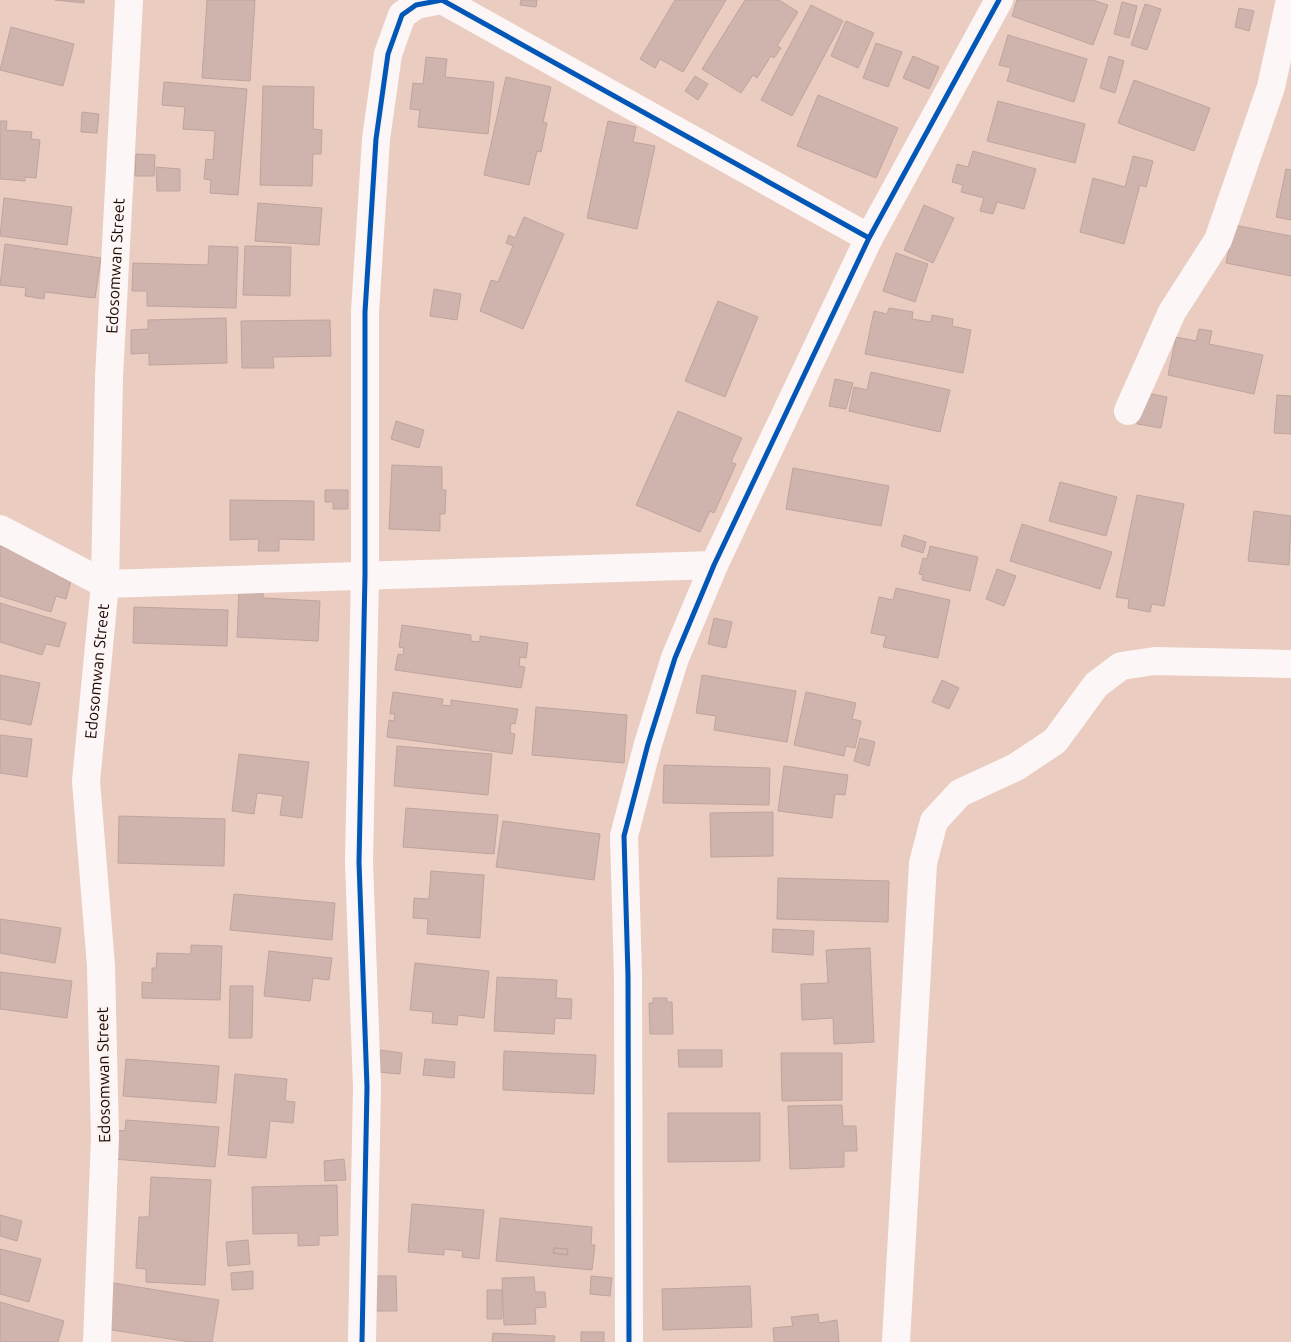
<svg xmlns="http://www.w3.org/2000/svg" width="1291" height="1342" font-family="Ubuntu,sans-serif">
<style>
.building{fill:#cfb4ad;stroke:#bfa49e;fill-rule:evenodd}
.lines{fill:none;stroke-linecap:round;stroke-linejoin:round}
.minor{stroke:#fcf7f6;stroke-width:28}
.cycleway-casing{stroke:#faf2ef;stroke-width:8}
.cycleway{stroke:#0057b8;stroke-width:5}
.labels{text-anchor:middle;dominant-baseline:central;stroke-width:5;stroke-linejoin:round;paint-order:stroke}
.street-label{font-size:16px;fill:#1d0701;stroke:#faf2ef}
</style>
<rect width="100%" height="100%" fill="#eaccc0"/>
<path class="building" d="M55,0H84V3Z
M207,0H255L250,81L202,78Z
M521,0H537L536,7L520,5Z
M675,0H726L683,72L660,59L655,68L640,59Z
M745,0H779L798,12L777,46L781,48L774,58L771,56L757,78L753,75L741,93L702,69Z
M1017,0H1093L1108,5L1093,45L1012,16Z
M1122,2L1137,6L1129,38L1114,34Z
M1145,4L1161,9L1147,50L1131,45Z
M811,5L843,21L792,116L761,100Z
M1239,8L1254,11L1249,31L1235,27Z
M846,21L874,33L858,68L831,56Z
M11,27L74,44L63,86L0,70Z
M1008,35L1087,59L1074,102L1007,81L1011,68L999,65Z
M876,43L902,52L888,87L863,78Z
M913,56L939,67L929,89L903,78Z
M1109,56L1124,61L1115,93L1100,88Z
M426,57L447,59L445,77L494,82L488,134L418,127L420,110L410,109L413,83L423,84Z
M695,76L708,84L698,100L685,91Z
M506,77L551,87L543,122L547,123L541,152L537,151L529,185L484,175Z
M1134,80L1210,108L1194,151L1118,123Z
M164,82L247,89L238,195L210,193L211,180L204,179L206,159L213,160L215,131L183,129L185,107L162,105Z
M263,86L314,87L313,129L322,130L321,154H313L312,186L260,185Z
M818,95L898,128L876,178L797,146Z
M998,101L1085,124L1075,163L987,141Z
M82,112L99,114L97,133L81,132Z
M0,121H7L6,130L32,132L31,139L40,140L36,178L25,177V181L0,179Z
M608,121L636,127L633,142L655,146L637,229L587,218Z
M973,151L1036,169L1024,209L997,202L993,214L980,211L984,198L961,192L963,185L952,182L957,164L968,167Z
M136,154L155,155L154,176H135Z
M1133,156L1153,161L1146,187L1140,185L1124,244L1080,232L1093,178L1125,187Z
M156,167L180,169V191H157Z
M1286,169L1291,170V220L1276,217Z
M4,198L72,207L67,245L0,236Z
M258,203L322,208L319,245L255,241Z
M924,205L954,218L933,263L904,250Z
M524,217L564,234L523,329L480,311L491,280L498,282L513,246L506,243L509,235L515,238Z
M1234,225L1291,236V276L1226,263Z
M5,244L101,258L95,298L45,292L44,299L25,296L26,288L0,285Z
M209,246L238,247L236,308L147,306V291H132L133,263L208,265Z
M245,246L291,247L290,296L243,295Z
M896,253L928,264L915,302L883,291Z
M434,289L461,294L457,320L430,316Z
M718,301L758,317L725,397L685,381Z
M889,308L913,312L912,319L931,322L932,315L953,319L952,326L971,330L963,373L865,354L874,311L887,314Z
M226,318L227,363L149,365V353L131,354V330L148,329V320Z
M330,320L331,356L273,357L274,368H242L241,321Z
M1199,329L1212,331L1209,344L1263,355L1254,394L1168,375L1176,337L1196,341Z
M871,372L950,390L940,432L849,411L854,387L867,390Z
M835,379L853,383L846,409L829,406Z
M1142,392L1167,397L1161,428L1137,424Z
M1277,395L1291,396V434L1274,433Z
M678,411L742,438L731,462L736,464L714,513L710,511L700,532L636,505Z
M396,421L424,430L419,448L391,439Z
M392,465L442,467V490H446L445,514H440V531L389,529Z
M793,468L889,486L881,526L786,509Z
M1060,482L1117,497L1106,536L1049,521Z
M325,490H348V509H333V502H325Z
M1137,495L1184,504L1164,606L1152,604L1150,612L1128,608L1129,599L1116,597Z
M230,500L314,501V540L279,539V551H258L259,539L230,540Z
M1254,511L1291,516L1289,565L1248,561Z
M1022,524L1112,552L1100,589L1010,561Z
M904,535L926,542L923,553L901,546Z
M0,546L65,566L61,578L71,581L66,599L56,596L51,612L0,596Z
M930,546L978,557L970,591L922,580L923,575L919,574L923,558L927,559Z
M997,569L1016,576L1004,606L986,599Z
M896,588L950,600L938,658L883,647L886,636L871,633L879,597L893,600Z
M239,591L263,592V598L320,601L318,641L237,637Z
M0,603L66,623L59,647L46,644L42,655L0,642Z
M134,607L228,610L227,646L133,643Z
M714,618L732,622L726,648L708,644Z
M402,625L471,635V641L480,642V636L528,643L526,658L520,657L519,666L525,667L521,688L395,670L398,654L403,655L404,648L399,647Z
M0,675L40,683L31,725L0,719Z
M702,675L796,691L787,742L714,730L716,716L696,713Z
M942,680L959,688L949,709L932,702Z
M393,692L443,699L442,705L451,706V700L518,709L515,724L511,723L510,733L515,734L512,754L387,737L389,720L394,721L395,714H390Z
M806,692L856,703L852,719L861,721L855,748L846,746L844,756L794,745Z
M536,707L627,715L624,763L532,755Z
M0,735L32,739L27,777L0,773Z
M860,738L875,742L869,766L854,761Z
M397,746L492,754L488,795L394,786Z
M239,754L309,762L302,818L280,815L283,796L257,793L254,814L232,811Z
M664,765L770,768L769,805L663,803Z
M784,766L848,775L845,795L835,794L832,818L778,811Z
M406,808L498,815L494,854L403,847Z
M773,812V856L711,857L710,813Z
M119,816L225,819L224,866L118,863Z
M503,821L600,834L594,880L496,867Z
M431,871L484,875L480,938L427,934L428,919L413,918L414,898L429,899Z
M778,878L889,881L888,922L777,919Z
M234,894L335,903L332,940L230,930Z
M0,919L61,928L55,963L0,953Z
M773,929L814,931L813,955L772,952Z
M191,945L222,946L220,1000L142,998V982L152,983V968H156L157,953L191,954Z
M870,948L874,1042L834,1044L833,1018L802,1020L801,984L828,983L826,950Z
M269,951L332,958L329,980L313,978L310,1001L264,996Z
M415,963L489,971L484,1018L458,1015L457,1025L432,1023L433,1012L410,1010Z
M0,972L72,981L67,1018L0,1009Z
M497,977L557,980L556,998L572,999L571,1019L555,1018L554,1034L494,1031Z
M230,986H253L252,1038H229Z
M653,998H667V1002H672L673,1034H650L649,1003H653Z
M380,1050L402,1053L400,1074L378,1072Z
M678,1050H722V1067H679Z
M504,1051L596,1055L594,1094L503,1090Z
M781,1053H842V1100L782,1101Z
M126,1059L219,1066L216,1103L123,1096Z
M425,1059L455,1062L454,1078L423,1075Z
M235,1074L287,1079L285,1101L295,1102L293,1123L270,1121L266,1158L228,1155Z
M842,1105L843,1126H856L857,1151H844V1167L790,1169L788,1106Z
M668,1113H760V1161L668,1162Z
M126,1120L219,1127L215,1167L113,1159L115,1130L125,1131Z
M344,1159L346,1180L325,1181L324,1161Z
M151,1177L211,1180L205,1285L146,1282V1269L136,1268L139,1217H149Z
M337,1185L338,1235L319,1236V1245L298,1246V1233L253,1234L252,1187Z
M412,1204L484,1210L479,1259L462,1257L463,1251L444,1249V1255L408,1252Z
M0,1215L22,1221L17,1241L0,1236Z
M500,1218L592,1227L591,1245H595L592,1270L496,1261ZM554,1248L568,1249L567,1255L553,1253Z
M248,1240L250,1264L228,1266L226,1242Z
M554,1248L568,1249L567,1255L553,1253Z
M0,1249L41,1259L29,1302L0,1294Z
M253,1271V1289L232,1290L231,1273Z
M374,1276H396L397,1311H375Z
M591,1276L612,1278L610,1296L590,1294Z
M534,1277L535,1292H545L546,1307L535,1308L536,1324L504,1325L502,1278Z
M113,1283L219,1300L212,1342H190L105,1329Z
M750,1286L752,1327L663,1330L662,1289Z
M487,1290H502V1319H487Z
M0,1302L64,1321L58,1342H0Z
M818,1314L819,1323L837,1320L839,1342H774L773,1328L793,1326L791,1317Z
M581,1332H604V1342H581Z
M493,1333L555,1336L554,1342H492Z"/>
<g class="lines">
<g class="minor">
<path d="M1128,411L1172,312L1218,240L1271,87L1290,0"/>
<path d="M0,529L105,584L714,565"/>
<path id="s1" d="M97,1342L105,1137L101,966L86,781L105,584L109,377L129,0"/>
<path d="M362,1342L367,1087L359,862L365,575V312L376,139L388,54L402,15L416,5L442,0L869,238"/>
<path d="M629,1342L628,976L624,836L648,744L675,658L714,565L869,238L999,0"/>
<path d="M896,1342L923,863L934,821L960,793L1016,767L1055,741L1096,685L1121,666L1155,661L1291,664"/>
</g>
<defs>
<path id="cycleway" d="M362,1342L367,1087L359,862L365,575V312L376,139L388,54L402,15L416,5L442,0L869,238
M629,1342L628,976L624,836L648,744L675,658L714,565L869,238L999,0"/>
</defs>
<use href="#cycleway" class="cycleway-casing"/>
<use href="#cycleway" class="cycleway"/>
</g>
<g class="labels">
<g class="street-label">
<text stroke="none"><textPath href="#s1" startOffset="1078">Edosomwan Street</textPath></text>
<text stroke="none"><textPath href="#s1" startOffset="672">Edosomwan Street</textPath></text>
<text transform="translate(103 1075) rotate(-91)">Edosomwan Street</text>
</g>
</g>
</svg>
